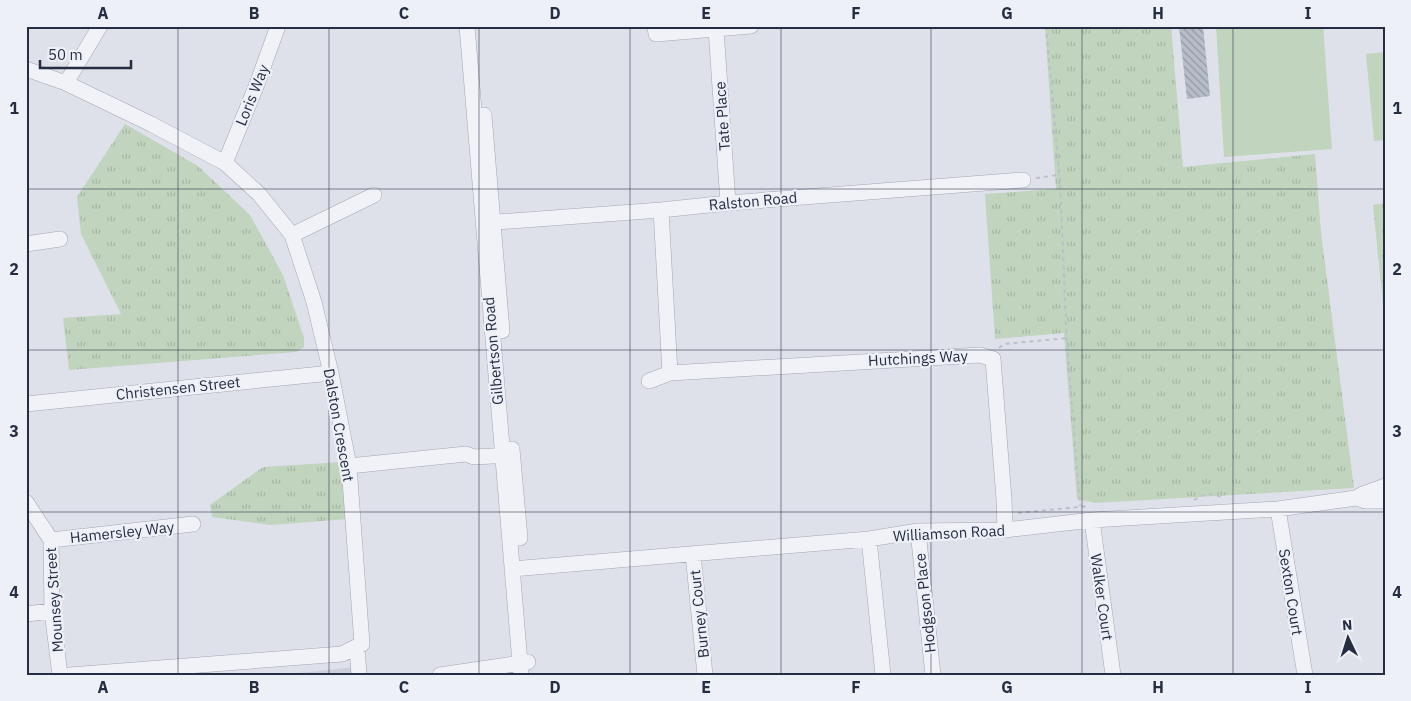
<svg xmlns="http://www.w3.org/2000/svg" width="1411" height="701" font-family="'IBM Plex Sans',sans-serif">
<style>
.built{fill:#cbd0db}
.green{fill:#c1d4be}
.park{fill:url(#park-tufts)}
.building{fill:url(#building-back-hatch)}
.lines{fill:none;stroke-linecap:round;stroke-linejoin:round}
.minor-casing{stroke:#a3a7b4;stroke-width:16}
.path{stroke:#bcbfc8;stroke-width:2;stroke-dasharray:4 4;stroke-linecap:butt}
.minor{stroke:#f1f2f7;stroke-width:15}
.grid{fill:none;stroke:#252d42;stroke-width:1;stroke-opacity:0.55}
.labels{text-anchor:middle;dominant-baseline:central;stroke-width:4.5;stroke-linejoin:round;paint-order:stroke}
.street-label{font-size:15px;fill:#252d42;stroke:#edf0f7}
.neatline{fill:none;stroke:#252d42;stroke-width:2}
.grid-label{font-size:16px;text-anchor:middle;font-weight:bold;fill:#252d42}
</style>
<defs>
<pattern id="park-tufts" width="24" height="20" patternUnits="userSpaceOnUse" patternTransform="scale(1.25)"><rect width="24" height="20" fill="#c1d4be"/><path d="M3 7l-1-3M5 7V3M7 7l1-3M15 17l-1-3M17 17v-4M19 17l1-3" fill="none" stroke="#a6b6a4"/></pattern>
<pattern id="building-back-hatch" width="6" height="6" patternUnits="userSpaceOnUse" patternTransform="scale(1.25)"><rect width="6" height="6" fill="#b7bcc9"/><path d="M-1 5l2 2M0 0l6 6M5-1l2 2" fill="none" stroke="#9599a5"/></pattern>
</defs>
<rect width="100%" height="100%" fill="#dee1e9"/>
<path class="built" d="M356,667V675H281Z"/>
<path class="green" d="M1216,26H1323L1332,149L1224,157Z
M1385,52V140L1374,141L1366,54Z"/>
<path class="park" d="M1045,26H1171L1183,167L1315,154L1321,233L1354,488L1095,503L1077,499L1064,333L995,339L985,194L1056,189Z
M125,124L198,166L250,215L283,275L304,338V347L296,352L69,370L63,318L121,314L81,234L77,197Z
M1385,203V324L1373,205Z
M342,462L348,519L271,525L212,517L210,505L263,467Z"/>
<path class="building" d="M1179,26H1203L1210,96L1187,99Z"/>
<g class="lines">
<defs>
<path id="minor" d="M467,26L521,675
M655,26L656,34L751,26
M716,29L728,203
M26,69L66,83L151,124L225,163L259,194L292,235L314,302L331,373L349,466L362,644L342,654L70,675
M66,83L100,26
M484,115L502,331
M225,163L257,84L278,26
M661,210L670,373
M484,223L661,210L728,203L1023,180
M292,235L374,195
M26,244L60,239
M649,381L670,373L980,355L993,359L1004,499L1005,530
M26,404L331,373
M512,449L520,538
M349,466L466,454L474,457L511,455
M1357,498L1365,501H1385
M26,502L51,540L52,611L60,675
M1278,509L1305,675
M1092,520L1113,675
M918,531L933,675
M869,539L883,675
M51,540L193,524
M693,554L705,675
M512,569L869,539L918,531L1005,530L1092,520L1278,509L1356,498L1363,494L1385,486
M26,614L52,611
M357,647L359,675
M440,675L528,662"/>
</defs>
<use href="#minor" class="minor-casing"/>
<path class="path" d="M1046,26L1060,182L1067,345L1080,506
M1036,178L1058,175
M999,348L1004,344L1067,338
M1194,500C1204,493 1214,492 1224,499
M1018,513L1088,506"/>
<use href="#minor" class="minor"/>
</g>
<path class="grid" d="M178,26V675M329,26V675M479,26V675M630,26V675M781,26V675M931,26V675M1082,26V675M1233,26V675M26,189H1385M26,350H1385M26,512H1385"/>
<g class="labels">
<g class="street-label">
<text transform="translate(252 95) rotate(-68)">Loris Way</text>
<text transform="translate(722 116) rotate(-94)">Tate Place</text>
<text transform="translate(753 201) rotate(-5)">Ralston Road</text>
<text transform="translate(493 351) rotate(-95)">Gilbertson Road</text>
<text transform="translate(918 358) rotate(-3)">Hutchings Way</text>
<text transform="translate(178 388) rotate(-6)">Christensen Street</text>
<text transform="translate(339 425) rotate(80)">Dalston Crescent</text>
<text transform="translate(122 532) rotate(-6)">Hamersley Way</text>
<text transform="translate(949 533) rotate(-3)">Williamson Road</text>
<text transform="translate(1291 592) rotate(81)">Sexton Court</text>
<text transform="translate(1102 597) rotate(82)">Walker Court</text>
<text transform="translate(54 600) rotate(-94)">Mounsey Street</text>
<text transform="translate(925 603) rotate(-96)">Hodgson Place</text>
<text transform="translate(699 614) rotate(-96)">Burney Court</text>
</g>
</g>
<rect width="1411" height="701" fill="none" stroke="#edf0f7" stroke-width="55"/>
<g transform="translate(1348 638) rotate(356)" stroke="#edf0f7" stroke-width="4" paint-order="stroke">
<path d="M0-4L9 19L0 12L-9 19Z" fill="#252d42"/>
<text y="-8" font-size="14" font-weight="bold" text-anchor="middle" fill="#252d42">N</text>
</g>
<path d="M40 60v8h91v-8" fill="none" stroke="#252d42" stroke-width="2.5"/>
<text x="48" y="60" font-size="15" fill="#252d42" stroke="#edf0f7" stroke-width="4" paint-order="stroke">50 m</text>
<rect x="28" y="28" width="1356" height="646" class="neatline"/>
<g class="grid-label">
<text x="103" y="19">A</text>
<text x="254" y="19">B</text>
<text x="404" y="19">C</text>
<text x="555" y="19">D</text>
<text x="706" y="19">E</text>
<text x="856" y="19">F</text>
<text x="1007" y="19">G</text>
<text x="1158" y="19">H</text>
<text x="1308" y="19">I</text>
<text x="14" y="114">1</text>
<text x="1397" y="114">1</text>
<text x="14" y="275">2</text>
<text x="1397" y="275">2</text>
<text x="14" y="437">3</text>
<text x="1397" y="437">3</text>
<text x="14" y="598">4</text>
<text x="1397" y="598">4</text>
<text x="103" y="693">A</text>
<text x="254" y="693">B</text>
<text x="404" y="693">C</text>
<text x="555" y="693">D</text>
<text x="706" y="693">E</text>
<text x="856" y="693">F</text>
<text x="1007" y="693">G</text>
<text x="1158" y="693">H</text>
<text x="1308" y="693">I</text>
</g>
</svg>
